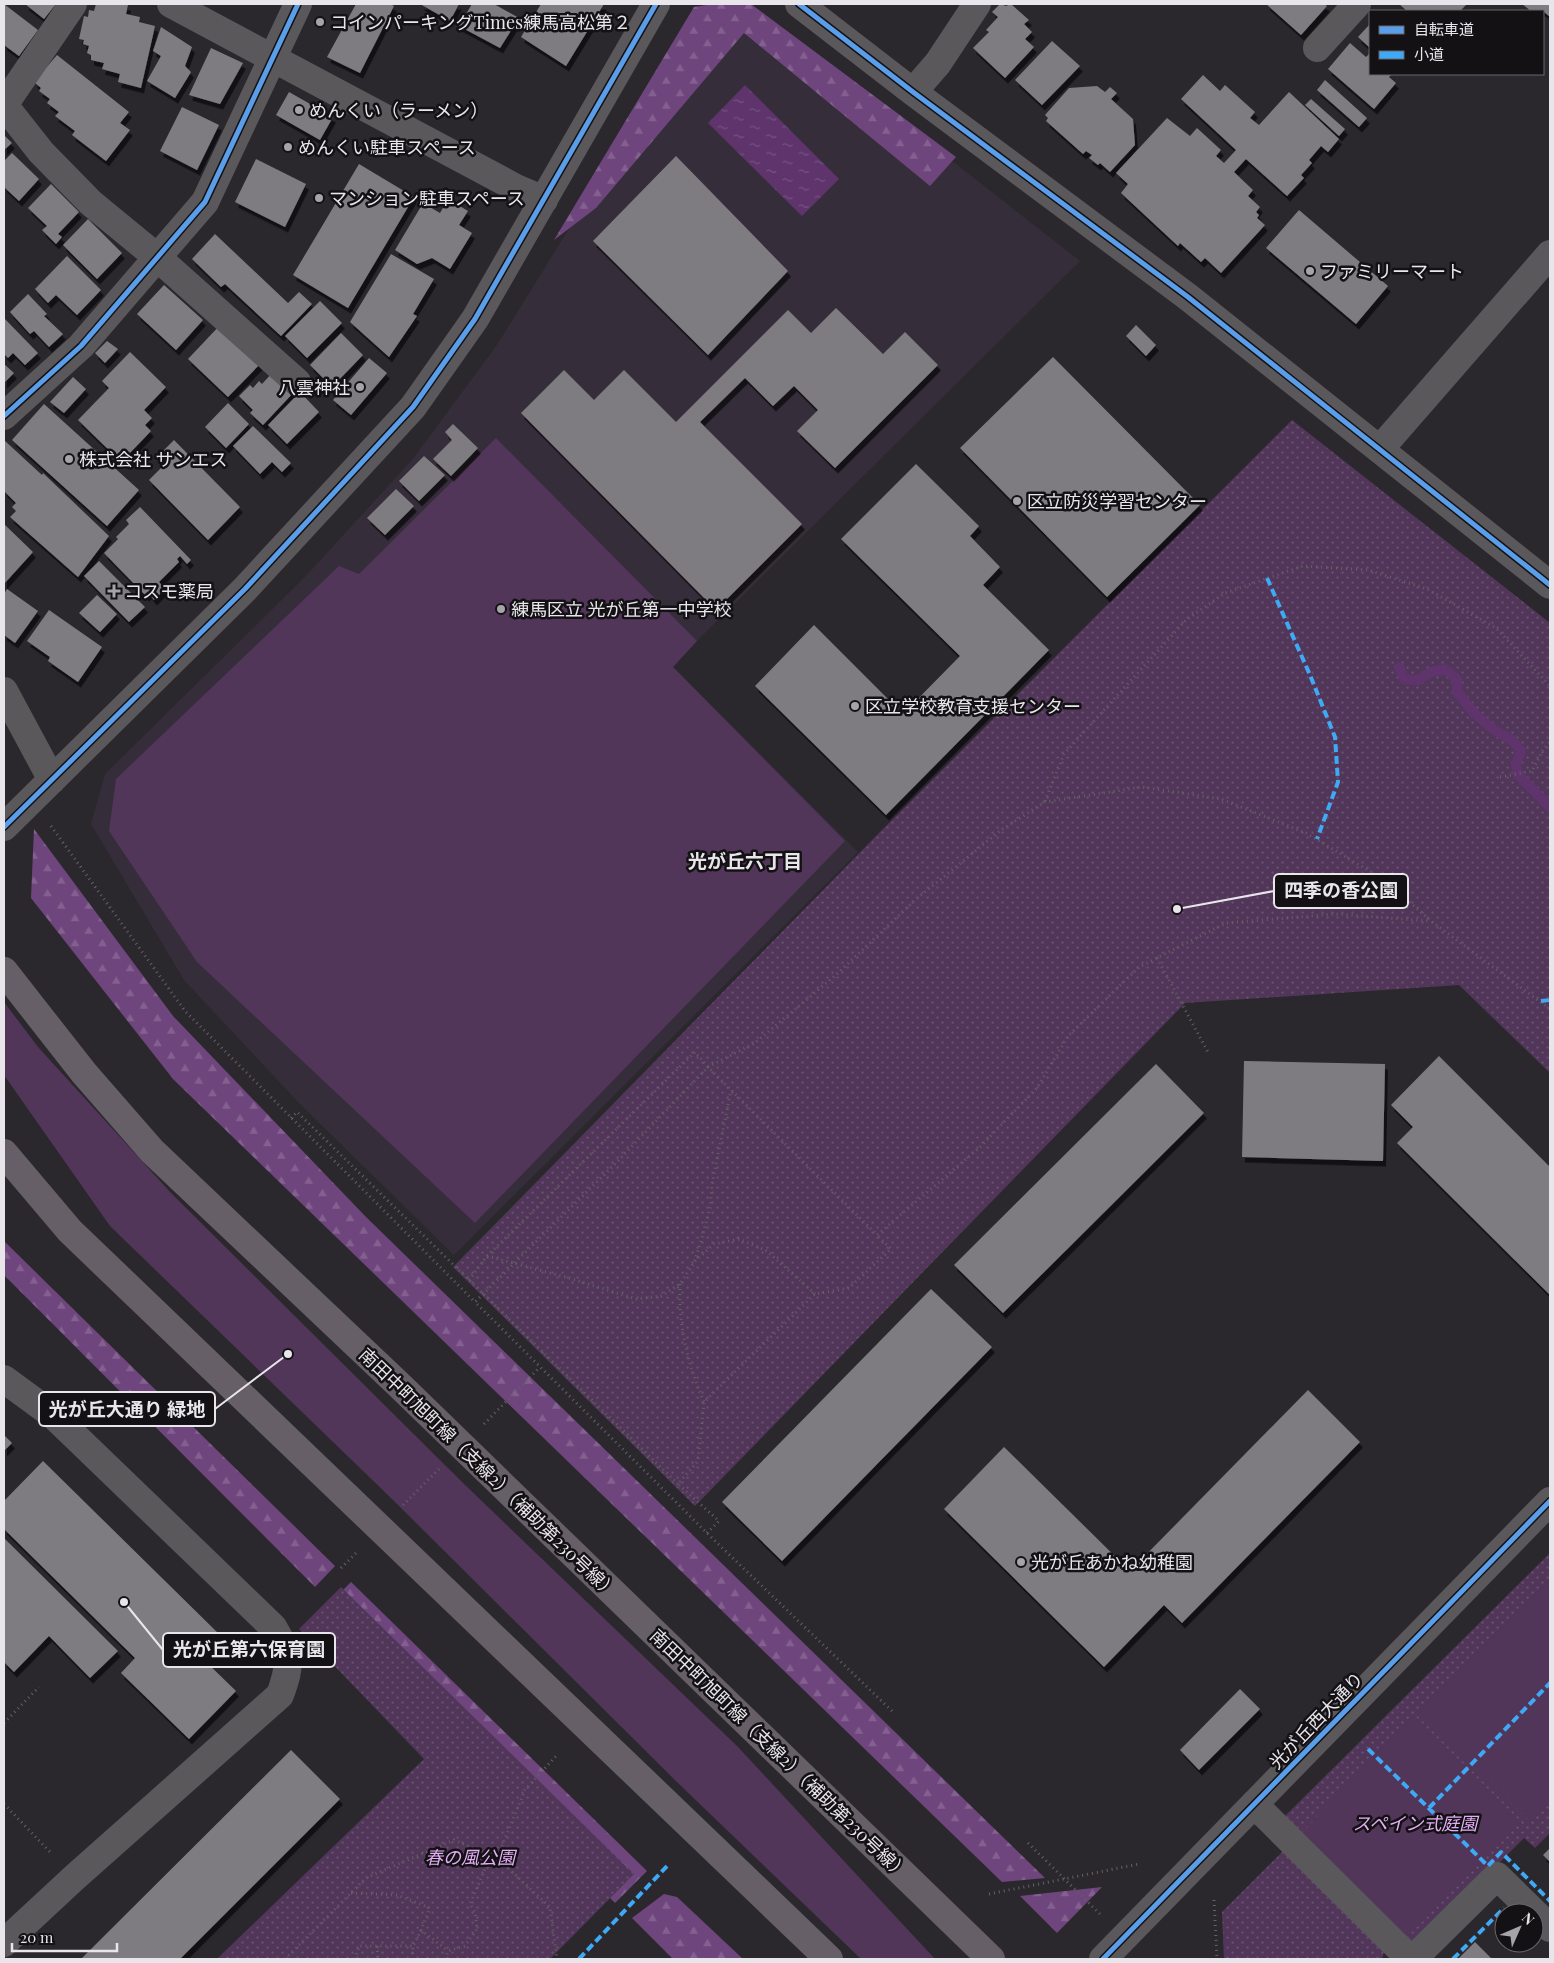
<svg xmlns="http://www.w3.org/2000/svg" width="1554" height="1963" font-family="'Playfair Display','Noto Sans JP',serif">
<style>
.built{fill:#352d39}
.forest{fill:url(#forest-firs)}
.park{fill:url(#park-dots)}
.garden{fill:#51365a}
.water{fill:url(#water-ripples)}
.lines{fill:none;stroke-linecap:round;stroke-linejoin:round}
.stream{stroke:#5f346d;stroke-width:10}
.building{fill:#7f7c81;filter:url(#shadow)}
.path{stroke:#636264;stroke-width:3;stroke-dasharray:1 4;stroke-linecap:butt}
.minor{stroke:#5a585b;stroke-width:28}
.major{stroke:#665f68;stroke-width:28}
.quiet{stroke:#3fa9f5;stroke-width:4;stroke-dasharray:8 4;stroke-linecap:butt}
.cycleway-casing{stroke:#131114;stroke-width:8}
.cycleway{stroke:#5a9eea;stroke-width:5}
.poi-dot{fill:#a6a4a8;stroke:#131114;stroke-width:2}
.labels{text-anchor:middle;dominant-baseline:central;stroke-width:5;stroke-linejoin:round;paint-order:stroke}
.poi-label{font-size:18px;fill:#e9e6eb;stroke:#131114;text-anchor:start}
.street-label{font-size:18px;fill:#e9e6eb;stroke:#131114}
.park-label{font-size:18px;font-style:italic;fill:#e3aef5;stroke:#131114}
.neighbourhood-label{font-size:19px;font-weight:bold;fill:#e9e6eb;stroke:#131114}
.leader{fill:none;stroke:#e9e6eb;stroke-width:2}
.callout-dot{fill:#e9e6eb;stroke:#131114;stroke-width:2}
.callout{fill:#131114;stroke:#e9e6eb;stroke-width:2}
.callout-label{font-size:19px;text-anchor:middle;font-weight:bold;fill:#e9e6eb}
</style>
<defs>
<pattern id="forest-firs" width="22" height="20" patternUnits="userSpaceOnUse" patternTransform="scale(1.25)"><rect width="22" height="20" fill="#6e457c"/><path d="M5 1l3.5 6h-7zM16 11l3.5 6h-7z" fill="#83608f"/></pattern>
<pattern id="park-dots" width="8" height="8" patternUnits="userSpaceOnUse" patternTransform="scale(1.25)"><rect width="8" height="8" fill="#51365a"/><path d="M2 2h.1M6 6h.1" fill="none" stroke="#6a5372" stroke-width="1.8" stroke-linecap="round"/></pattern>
<pattern id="water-ripples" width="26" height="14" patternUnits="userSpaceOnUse" patternTransform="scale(1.25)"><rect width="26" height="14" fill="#5f346d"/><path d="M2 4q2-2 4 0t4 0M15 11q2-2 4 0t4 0" fill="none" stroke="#765182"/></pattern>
<filter id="shadow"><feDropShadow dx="3" dy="5.5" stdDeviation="0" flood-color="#0009"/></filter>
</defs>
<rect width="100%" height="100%" fill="#2b282d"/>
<path class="built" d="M751,4L1080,261L697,641L673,667L858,852L454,1255L300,1104L184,980L91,824L105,774L305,577L412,460L497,345L575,219Z"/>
<path class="forest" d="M713,4H751L956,157L930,186L744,33L596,208L554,240L694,7Z
M34,829L173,1016L366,1217L1045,1878L1002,1882L173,1079L31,898Z
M4,1241L335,1566L315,1587L4,1275Z
M351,1582L647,1871L615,1903L325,1608Z
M1102,1887L1057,1933L1020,1896Z
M664,1894L677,1897L743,1959H673L632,1918Z"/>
<path class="park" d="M1292,420L1550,623V1073L1459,985L1185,1003L695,1506L453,1267L879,833Z
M1550,1553V1833L1535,1848L1524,1838L1412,1950L1281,1820Z
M341,1587L634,1874L550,1959H217L424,1759L299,1629Z
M1283,1851L1384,1952L1382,1959H1224L1222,1912Z"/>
<path class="garden" d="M496,438L697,641L673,667L845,841L475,1223L197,962L109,831L116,779L339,566L359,574Z
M4,1002L38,1047L171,1193L463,1483L737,1746L935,1959H861L678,1783L392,1499L110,1226L4,1075Z
M1550,1579V1802L1531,1822L1420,1712Z
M1414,1715L1521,1822L1407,1937L1301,1834Z"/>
<path class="water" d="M745,85L839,179L802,216L708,123Z"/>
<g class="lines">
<path class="stream" d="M1399,667L1404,679L1418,680L1431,672L1445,669L1457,679V692L1474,713L1493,729L1513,741L1521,751L1516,765L1518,775L1550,807"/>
</g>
<path class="building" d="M4,4L38,30L19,56L4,45Z
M25,4H56L44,19Z
M96,4L128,5L126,14L140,17L139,22L155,26L141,88L118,82L120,74L102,69L104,63L91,60V55L87,53L89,46L83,44L84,40L79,39L84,16L88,17L89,10L94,11Z
M356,4H390L394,6L360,73L327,57Z
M420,4H459L450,21Z
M472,4H494L519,18L500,48L459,26Z
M541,4H604L566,66L521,37Z
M1000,4L1006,6L1011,4L1029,20L1024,24L1032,32L1025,39L1034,47L1005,78L973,48L989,32L986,30L998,17L992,12Z
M1266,4H1324L1327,6L1301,35Z
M1399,4H1467L1460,11H1407Z
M1522,4H1550V17L1543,11H1531Z
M1370,24V48L1358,37Z
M161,27L192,47L185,66L191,72L175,98L147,81L161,56L153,51Z
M1052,41L1080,66L1042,105L1015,80Z
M1350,43L1366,57L1369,54L1370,55V74H1392L1389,77L1396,83L1374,109L1328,69Z
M211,48L243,63L220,104L189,95Z
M57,55L129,112L120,123L130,130L106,161L72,135L75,131L55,116L59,112L47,103L50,99L39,91L41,88L34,82Z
M1203,75L1220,91L1225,85L1255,112L1250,118L1259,125L1289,92L1339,139L1328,152L1321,146L1309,160L1312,163L1301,175L1304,178L1287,196L1246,159L1234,172L1253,190L1248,196L1260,207L1256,212L1259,215L1257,218L1265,225L1221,273L1205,258L1201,262L1180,243L1178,246L1121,193L1128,184L1116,173L1167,118L1190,136L1197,128L1221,150L1216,156L1224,163L1236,150L1181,99Z
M1325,80L1367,118L1359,127L1317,90Z
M1097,86L1105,92L1110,87L1117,93L1111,99L1133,119L1135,145L1110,172L1100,163L1098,165L1089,158L1092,155L1086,151L1083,154L1046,121L1048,118L1045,115L1069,88Z
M289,92L333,117L320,140L276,115Z
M1311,99L1345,129L1339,136L1305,105Z
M182,107L219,125L197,170L160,151Z
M4,135L12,143L4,150Z
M12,153L39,179L19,201L4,187V161Z
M676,156L788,271L708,355L593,241Z
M256,159L306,184L285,227L235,202Z
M359,164L414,197L348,308L293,275Z
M51,184L79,212L58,234L62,237L56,244L42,230L47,226L28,208Z
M448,199L468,211L459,225L472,233L450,269L432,258L417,264L395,250L423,203L440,213Z
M1299,210L1388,286L1356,324L1266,248Z
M88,219L122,253L97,279L63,245Z
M215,234L288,303L299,292L312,304L281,336L225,284L221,287L192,259Z
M391,254L434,279L413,314L417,316L389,357L350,322Z
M67,256L101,290L77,315L56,295L48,303L35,289Z
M164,285L203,320L176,350L137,314Z
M28,294L47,314L44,316L63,334L49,347L34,331L30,334L10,312Z
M320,301L342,323L307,358L285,336Z
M836,308L883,354L905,332L938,365L835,468L797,431L818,410L794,386L773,406L745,378L700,422L802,524L716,610L521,413L564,370L594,400L624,370L676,422L788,310L811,333Z
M4,318L38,353L25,365L13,353L8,358L4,354Z
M222,323L262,362L228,397L188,359Z
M1136,325L1156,345L1146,356L1126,336Z
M341,333L363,355L332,387L310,365Z
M107,341L118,349L105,363L95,353Z
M130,352L166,387L144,410L152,418L145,425L151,431L127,456L121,451L115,456L78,420L109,388L102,381Z
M1053,357L1200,505L1107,597L960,448Z
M369,358L387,373L351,415L333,400Z
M4,364L14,373L4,383Z
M273,372L294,392L263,425L250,413L253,410L239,396L250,385L253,388L259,381L262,384Z
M73,377L86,389L64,413L50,402Z
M300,392L319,412L287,444L268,425Z
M228,403L249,424L226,448L205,427Z
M44,404L139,490L107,526L12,440Z
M453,424L478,448L451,476L433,459L452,440L445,432Z
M253,426L291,463L282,472L272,462L260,474L233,446Z
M4,440L42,475L43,473L109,536L78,577L10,517L16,511L12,507L16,503L4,491Z
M174,440L240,507L208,540L149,480L169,460L161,453Z
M424,456L445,475L419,501L399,481Z
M916,464L979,526L970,536L1000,567L983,585L1049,650L886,815L755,686L814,625L903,714L960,656L841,539Z
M396,489L414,506L385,535L367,518Z
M140,507L191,560L187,564L180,556L177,559L179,562L159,582L165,589L154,600L149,594L146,596L104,553L118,539L116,537L129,524L126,520Z
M4,524L33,552L4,584Z
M99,561L145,607L129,622L84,576Z
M7,589L38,611L15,643L4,635V594Z
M97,595L117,614L100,632L79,613Z
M49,610L102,647L78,682L48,661L50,657L27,641Z
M1439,1056L1550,1167V1295L1397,1143L1413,1127L1391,1105Z
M1244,1061L1385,1064L1383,1161L1242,1157Z
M1156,1064L1204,1113L1003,1313L954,1265Z
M931,1289L992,1347L782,1561L722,1502Z
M1308,1390L1360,1442L1182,1623L1164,1605L1104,1667L944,1509L1004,1447L1130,1571Z
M4,1435L12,1443L4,1451Z
M43,1461L220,1635L200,1656L236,1691L189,1739L121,1673L135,1658L4,1529V1501Z
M4,1538L118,1651L90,1678L49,1636L14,1672L4,1662Z
M1240,1689L1260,1709L1199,1770L1180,1750Z
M291,1750L340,1799L180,1959H81Z
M1550,1848V1862L1543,1855Z
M1475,1942L1492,1959H1458Z"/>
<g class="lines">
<path class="path" d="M1500,777L1532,771L1543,750L1550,742
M1045,801L1064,754L1186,620L1225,593L1303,566L1368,570L1427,589L1496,628L1550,686
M51,826L185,1011L475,1302
M1157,958L1209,1054
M291,1118L297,1112L678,1484
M487,1256L569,1278L636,1299L661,1296L680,1284L695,1261L703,1234L710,1208L712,1184L731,1090
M695,1261L714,1244L739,1239L767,1251L815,1294
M469,1280L487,1256L695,1052L708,1067L877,1235L979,1148L1037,1088L1068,1036L1139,967L1226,923L1335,914L1430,921
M680,1284C678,1325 688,1365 704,1402
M484,1424L540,1367
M403,1505L439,1469
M707,1533L719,1521L678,1484L698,1461L704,1402L815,1294L849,1288L891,1249L877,1235
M341,1568L358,1551
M892,1711L712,1538L475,1302L610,1169L708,1067L755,1043L837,974L914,901L1001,830L1045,802L1142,787L1221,799L1306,833L1386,881L1431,921L1550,1009
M4,1723L39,1687
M4,1804L52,1854
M1028,1843L1101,1915
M497,1858L550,1907L557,1959
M351,1893L397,1895L430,1908L421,1930L448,1951
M989,1894L1139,1864
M1214,1900L1217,1959
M377,1946L378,1959
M285,1959L366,1878L454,1840L497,1858L525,1790L557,1755
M355,1959L359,1946H413
M412,1959L413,1946L421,1930
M445,1959L448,1951L465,1946L477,1929L475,1912L470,1904L491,1855"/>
<path class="minor" d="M73,4L4,105L41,152L91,203L158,258L297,382
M171,4L518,189L544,200
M799,4L913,92L1188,297L1550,585
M1317,48L1357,4
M913,92L938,63L977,4
M4,416L81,346L205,202L298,4
M1380,449L1550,254
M4,691L52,780
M4,827L245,589L413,407L475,319L656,4
M4,1379L53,1415L273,1627C290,1657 292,1662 280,1695L75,1877L4,1943
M1254,1804L1410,1959
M1103,1959L1550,1501
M1413,1959L1497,1876L1550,1928"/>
<path class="major" d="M4,971L84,1073L152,1151L397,1383L991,1959
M4,1153L70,1231L829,1959"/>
<path class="quiet" d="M1267,578L1310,675L1335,737L1338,782L1317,839
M1541,1001L1550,1000
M1368,1749L1488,1866L1501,1852L1550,1901
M1429,1808L1550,1683
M579,1959L668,1865
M1453,1959L1504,1908"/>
<defs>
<path id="cycleway" d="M799,4L913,92L1188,297L1550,585
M4,416L81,346L205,202L298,4
M4,827L245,589L413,407L475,319L656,4
M1103,1959L1550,1501"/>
</defs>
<use href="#cycleway" class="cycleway-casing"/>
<use href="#cycleway" class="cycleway"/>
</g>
<g class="poi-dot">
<circle cx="320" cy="22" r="5"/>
<circle cx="299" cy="110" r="5"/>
<circle cx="288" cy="147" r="5"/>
<circle cx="319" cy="198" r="5"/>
<circle cx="1310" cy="271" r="5"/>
<circle cx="360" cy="387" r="5"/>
<circle cx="69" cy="459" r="5"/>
<circle cx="1017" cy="501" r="5"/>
<path d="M111.5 583.5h5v5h5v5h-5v5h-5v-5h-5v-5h5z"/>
<circle cx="501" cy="609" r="5"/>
<circle cx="855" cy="706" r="5"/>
<circle cx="1021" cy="1562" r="5"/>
</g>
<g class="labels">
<g class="poi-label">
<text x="330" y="22">コインパーキングTimes練馬高松第２</text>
<text x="309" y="110">めんくい（ラーメン）</text>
<text x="298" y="147">めんくい駐車スペース</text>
<text x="329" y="198">マンション駐車スペース</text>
<text x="1320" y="271">ファミリーマート</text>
<text x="350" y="387" text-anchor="end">八雲神社</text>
<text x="79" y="459">株式会社 サンエス</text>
<text x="1027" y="501">区立防災学習センター</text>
<text x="124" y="591">コスモ薬局</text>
<text x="511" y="609">練馬区立 光が丘第一中学校</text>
<text x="865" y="706">区立学校教育支援センター</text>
<text x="1031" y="1562">光が丘あかね幼稚園</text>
</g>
<g class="street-label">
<text transform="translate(489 1473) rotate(44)">南田中町旭町線（支線2）（補助第230号線）</text>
<text transform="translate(1316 1720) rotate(-46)">光が丘西大通り</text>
<text transform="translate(780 1754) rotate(44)">南田中町旭町線（支線2）（補助第230号線）</text>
</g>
<g class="park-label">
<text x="1415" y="1823">スペイン式庭園</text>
<text x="470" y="1857">春の風公園</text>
</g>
<g class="neighbourhood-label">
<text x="745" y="860">光が丘六丁目</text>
</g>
</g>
<path class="leader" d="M1177 909L1274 891M288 1354L215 1409M124 1602L163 1650"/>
<g class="callout-dot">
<circle cx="1177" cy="909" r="5"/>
<circle cx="288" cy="1354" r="5"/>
<circle cx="124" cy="1602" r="5"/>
</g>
<g class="callout">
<rect x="1274" y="874" width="134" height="34" rx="5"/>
<rect x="39" y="1392" width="176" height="34" rx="5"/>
<rect x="163" y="1633" width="172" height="34" rx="5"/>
</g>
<g class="callout-label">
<text x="1341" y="897">四季の香公園</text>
<text x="127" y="1416">光が丘大通り 緑地</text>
<text x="249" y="1656">光が丘第六保育園</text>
</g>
<rect width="1554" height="1963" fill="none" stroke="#e9e6eb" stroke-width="10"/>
<rect x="1369" y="10" width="175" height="65" fill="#131114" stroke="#69666a"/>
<rect x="1379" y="26" width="25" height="8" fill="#5a9eea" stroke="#69666a"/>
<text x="1414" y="35" font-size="15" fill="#e9e6eb">自転車道</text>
<rect x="1379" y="51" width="25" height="8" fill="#3fa9f5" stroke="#69666a"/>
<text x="1414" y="60" font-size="15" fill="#e9e6eb">小道</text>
<g transform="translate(1519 1928) rotate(45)"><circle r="24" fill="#131114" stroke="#69666a"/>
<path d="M0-4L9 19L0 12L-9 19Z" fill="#a6a4a8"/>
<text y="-8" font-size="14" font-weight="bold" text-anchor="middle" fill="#e9e6eb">N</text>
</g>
<path d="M12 1943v8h105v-8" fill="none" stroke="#e9e6eb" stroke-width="2.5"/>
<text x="20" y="1943" font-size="15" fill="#e9e6eb" stroke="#131114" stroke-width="4" paint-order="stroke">20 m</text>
</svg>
